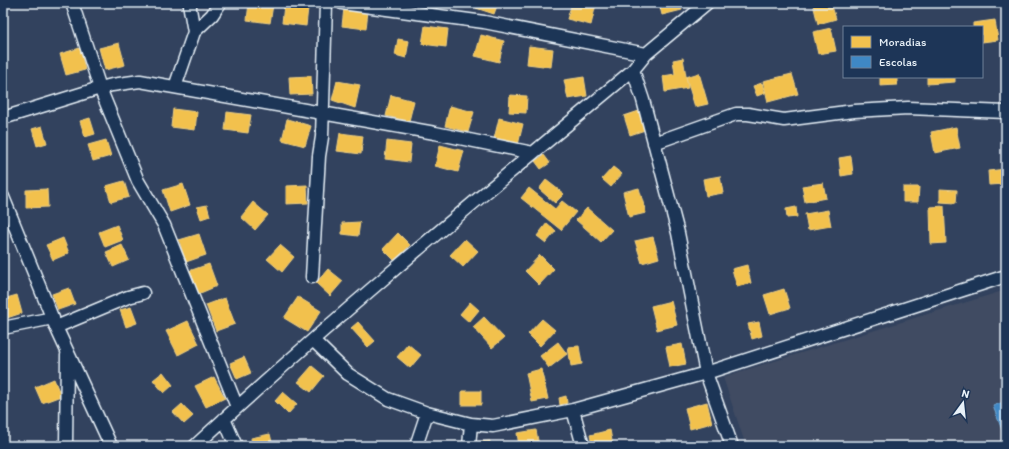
<svg xmlns="http://www.w3.org/2000/svg" width="1009" height="449" font-family="Itim,sans-serif">
<style>
.built{fill:#414c62}
.homes{fill:#f2c14e;stroke:#efcf81}
.schools{fill:#3f88c5;stroke:#72a8d4}
.lines{fill:none;stroke-linecap:round;stroke-linejoin:round}
.street-casing{stroke:#e8f1f8;stroke-width:15}
.street{stroke:#1d3557;stroke-width:12}
</style>
<rect width="100%" height="100%" fill="#32425e"/>
<filter id="ink" filterUnits="userSpaceOnUse"><feTurbulence type="fractalNoise" baseFrequency=".025" numOctaves="2"/><feDisplacementMap in="SourceGraphic" scale="8" xChannelSelector="R" yChannelSelector="G"/><feConvolveMatrix kernelMatrix="1 2 1 2 8 2 1 2 1" color-interpolation-filters="sRGB"/></filter>
<g filter="url(#ink)">
<path class="built" d="M1006,290V446H746L723,377Z"/>
<path class="homes" d="M249,3L273,5L270,23L247,20Z
M478,3H498L494,14L476,8Z
M572,3L596,4L591,25L567,19Z
M659,3H680L682,10L662,15Z
M831,3L836,19L818,24L813,4Z
M284,5L308,8L306,26L282,23Z
M344,8L368,11L366,29L342,26Z
M995,20L998,40L982,42V27H973V23Z
M425,26L448,29L446,47L422,44Z
M831,28L836,51L818,54L813,32Z
M481,35L504,41L499,62L475,56Z
M398,39L409,41L406,58L395,55Z
M119,43L125,65L105,70L99,48Z
M529,46L553,49L551,67L527,64Z
M80,48L85,70L66,75L60,54Z
M683,58L688,88L665,92L663,76L675,74L673,60Z
M699,73L708,104L695,107L686,77Z
M792,74L798,94L768,102L763,81Z
M311,76L312,94L290,95L289,77Z
M584,77L587,96L568,99L564,80Z
M880,77H897V85L880,86Z
M927,77H955V82L927,84Z
M337,81L360,85L355,108L332,100Z
M762,83L765,93L757,96L753,86Z
M391,95L414,101L409,121L386,116Z
M510,95L527,96L526,113L509,112Z
M450,106L474,112L468,132L445,126Z
M173,109L197,112L195,130L171,127Z
M639,111L645,130L630,135L624,116Z
M227,112L251,115L248,133L225,130Z
M90,118L95,134L85,137L80,121Z
M499,118L523,124L518,145L494,139Z
M287,119L311,126L305,146L282,140Z
M42,126L47,143L37,146L32,129Z
M956,127L960,148L935,153L931,132Z
M340,133L363,136L361,154L337,151Z
M106,140L111,156L93,161L88,145Z
M387,141L411,144L409,162L385,159Z
M440,145L464,151L458,172L435,166Z
M544,155L550,163L541,169L535,161Z
M851,156L853,174L841,176L839,158Z
M613,167L622,174L611,187L602,179Z
M1006,169V184L989,185L988,171Z
M720,176L723,193L706,196L703,179Z
M546,180L564,194L555,203L539,189Z
M124,181L129,197L111,202L106,186Z
M823,183L826,198L805,202L802,186Z
M183,184L190,205L170,212L163,190Z
M307,185L308,203L286,204V186Z
M903,187H919L918,202H903Z
M529,188L555,209L562,201L576,212L561,230L521,198Z
M639,188L646,213L629,217L623,192Z
M47,189L48,207L26,208V190Z
M940,189L957,190L956,203L940,202Z
M253,202L268,215L255,230L241,217Z
M207,205L210,216L201,219L197,207Z
M944,206L946,243L931,244L930,207Z
M796,207L797,217L787,218L786,209Z
M587,208L612,230L601,242L576,220Z
M828,210L831,226L808,230L805,214Z
M360,222L358,236L342,234V223Z
M547,223L556,231L546,243L537,236Z
M117,225L123,240L105,247L99,232Z
M398,233L410,245L395,261L383,249Z
M199,234L206,255L186,262L179,240Z
M653,237L659,258L642,263L635,241Z
M63,238L69,253L53,260L46,245Z
M465,239L478,251L463,267L450,255Z
M122,245L129,260L113,267L106,252Z
M280,245L294,257L282,272L267,259Z
M540,255L554,269L539,285L525,271Z
M209,264L217,286L198,294L189,271Z
M747,265L751,283L737,287L732,269Z
M328,269L343,281L330,296L316,283Z
M69,288L75,304L58,310L52,294Z
M784,289L790,308L770,314L764,295Z
M17,295L22,313L7,318L3,299Z
M298,297L321,311L307,332L284,318Z
M225,298L235,324L216,331L206,305Z
M671,301L677,325L657,330L651,306Z
M470,302L479,310L469,322L460,314Z
M131,307L137,323L126,327L120,310Z
M484,317L504,338L492,348L473,327Z
M542,319L555,330L540,346L528,334Z
M188,321L199,344L178,355L166,331Z
M358,322L375,341L368,347L351,328Z
M759,322L762,336L752,339L748,324Z
M558,342L567,354L549,368L540,356Z
M408,344L421,355L410,368L397,357Z
M682,344L686,364L670,367L666,347Z
M579,346L582,364L571,366L568,347Z
M244,357L251,373L237,379L230,363Z
M312,366L324,376L311,392L298,382Z
M541,369L548,399L532,402L526,373Z
M163,372L173,385L164,393L153,380Z
M214,377L225,398L206,407L195,386Z
M54,379L61,396L42,403L35,387Z
M462,391H481V405H462Z
M283,392L297,404L288,414L275,401Z
M566,396L567,403L560,405L559,398Z
M707,402L712,423L690,429L685,408Z
M182,404L193,416L184,424L173,412Z
M536,430L539,446H519L517,433Z
M610,430L613,446H592L590,435Z
M270,434L273,446H252L251,438Z
M490,441V446H470L469,443Z"/>
<path class="schools" d="M1006,401V429L1002,430L993,406Z"/>
<g class="lines">
<defs>
<path id="street" d="M72,3L100,88L138,181L164,225L237,407
M190,3V9L194,32
M342,3L484,22L646,54
M633,70L643,100L678,233L706,373L732,446
M175,87L194,32L212,15L220,3
M3,118L100,88L112,85L140,81L435,133L533,153
M654,143L736,114H748L784,120L854,111L908,108L1006,112
M3,197L56,327L111,446
M312,277L319,156L322,137L326,3
M56,327L128,297L143,293
M3,328L53,318
M313,340L348,374L388,399L427,413L471,424L493,426L573,410L706,373L1006,276
M573,410L583,446
M224,419L236,446
M66,446L67,355
M195,446C336,315 485,193 633,70L646,54L707,3
M416,446L427,413
M469,446L471,424"/>
</defs>
<use href="#street" class="street-casing"/>
<use href="#street" class="street"/>
</g>
</g>
<rect width="1009" height="449" fill="none" stroke="#1d3557" stroke-width="16"/>
<rect x="8" y="8" width="993" height="433" fill="none" stroke="#e8f1f8" stroke-width="1.5" filter="url(#ink)"/>
<rect x="843" y="26" width="140" height="52" fill="#1d3557" stroke="#6e8097"/>
<rect x="851" y="36" width="20" height="12" fill="#f2c14e" stroke="#6e8097"/>
<text x="879" y="46" font-size="12" fill="#e8f1f8">Moradias</text>
<rect x="851" y="56" width="20" height="12" fill="#3f88c5" stroke="#6e8097"/>
<text x="879" y="66" font-size="12" fill="#e8f1f8">Escolas</text>
<g transform="translate(963 403) rotate(15)" stroke="#1d3557" stroke-width="3" paint-order="stroke">
<path d="M0-3L7 15L0 10L-7 15Z" fill="#e8f1f8"/>
<text y="-6" font-size="11" font-weight="bold" text-anchor="middle" fill="#e8f1f8">N</text>
</g>
</svg>
